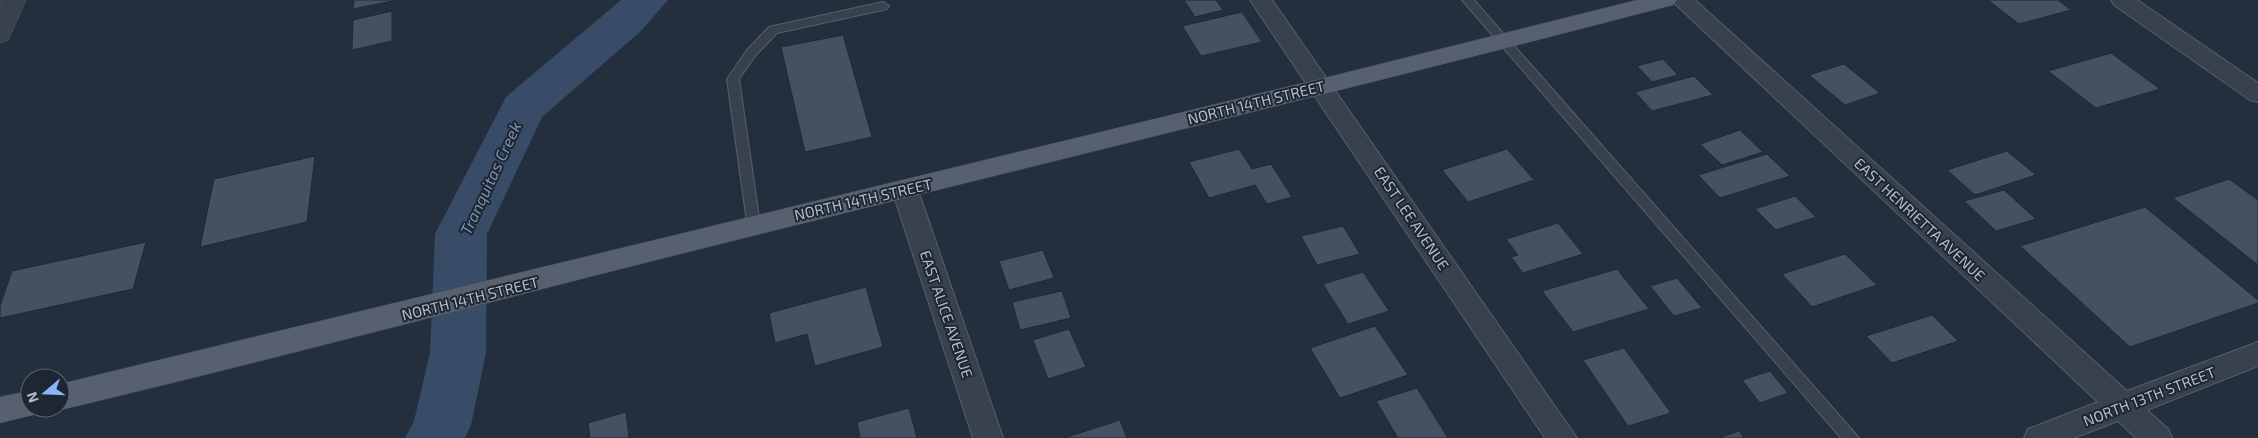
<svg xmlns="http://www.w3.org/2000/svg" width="2258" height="438" font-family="'Exo 2',sans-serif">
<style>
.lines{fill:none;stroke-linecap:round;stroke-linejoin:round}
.river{fill:#394c67;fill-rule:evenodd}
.building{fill:#455162;stroke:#1f2835}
.service-casing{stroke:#565f6c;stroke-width:2}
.minor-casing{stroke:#565f6c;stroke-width:2}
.tertiary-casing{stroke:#565f6c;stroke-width:1}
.primary-casing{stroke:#414a57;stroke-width:1}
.service{fill:#38414e;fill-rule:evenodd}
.minor{fill:#38414e;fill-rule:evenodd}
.tertiary{fill:#38414e;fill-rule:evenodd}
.primary{fill:#56606e;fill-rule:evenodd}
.labels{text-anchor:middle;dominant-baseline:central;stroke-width:4;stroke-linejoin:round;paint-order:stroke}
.street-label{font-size:15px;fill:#b4bcc9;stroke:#1d2633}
.water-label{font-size:16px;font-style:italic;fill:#7c92b1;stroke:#1d2633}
</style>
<rect width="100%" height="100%" fill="#242f3e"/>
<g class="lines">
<path class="river" d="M621,0H668L641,31L542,117L487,234L486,353L471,425L465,438H405L414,421L430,353L435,234L506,97Z"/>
</g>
<path class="building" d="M354,0H398L353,9Z
M1184,0H1216L1223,10L1195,17Z
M1988,0H2058L2071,10L2019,24Z
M392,11V41L352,50L353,20Z
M1242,12L1262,42L1201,56L1182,26Z
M843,35L872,137L805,152L781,47Z
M2111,53L2160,89L2096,108L2048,71Z
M1663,59L1678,75L1652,82L1637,66Z
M1844,64L1880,93L1845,105L1809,75Z
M1694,76L1713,95L1652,111L1635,92Z
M1740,130L1763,152L1722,165L1700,144Z
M1239,149L1252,169L1271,164L1292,197L1267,204L1255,185L1209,198L1189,162Z
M1507,149L1534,180L1468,202L1442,170Z
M2007,151L2036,175L1975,195L1947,170Z
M1767,154L1790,176L1720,198L1698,175Z
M315,156L307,222L200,247L214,179Z
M2229,179L2258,200V265L2173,198Z
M2004,190L2036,219L1996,231L1964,201Z
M1795,196L1816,217L1776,230L1755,209Z
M2145,207L2258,300V303L2130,347L2020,246Z
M1558,223L1583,254L1523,273L1511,257L1518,255L1506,239Z
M1343,226L1360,254L1317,265L1301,236Z
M146,242L133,289L0,318V306L12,271Z
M1043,250L1054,278L1009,290L999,261Z
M1845,254L1877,285L1812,307L1782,274Z
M1617,269L1649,309L1573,332L1542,291Z
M1363,272L1389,311L1348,324L1323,284Z
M1677,278L1702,308L1674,316L1650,286Z
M866,287L883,347L815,366L807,334L775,343L769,313Z
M1062,291L1071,318L1020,330L1012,302Z
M1932,315L1958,341L1892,363L1866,336Z
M1375,326L1408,375L1340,398L1310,348Z
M1069,329L1086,367L1048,379L1033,340Z
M1624,348L1671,413L1628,426L1583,360Z
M1770,371L1788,393L1760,403L1742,380Z
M1417,388L1448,438H1398L1376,401Z
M909,408L917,438H860L857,422Z
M626,412L629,438H590L588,423Z
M1120,420L1127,438H1064Z
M1739,431L1744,438H1719Z"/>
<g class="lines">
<defs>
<path id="service" d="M1462,0H1474L1859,438H1841Z
M883,2L889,6L887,9L777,33L755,56L739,79L760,225L753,230L748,229L727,79L747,50L769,27Z"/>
<path id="minor" d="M1250,0H1272L1577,438H1545Z
M1671,0H1695L2127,391L2258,342V366L2147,410L2168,429L2172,438H2136L2118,421L2074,438H2024L2028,429L2098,402Z
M2111,0H2137L2258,83V102L2250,100L2114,5Z
M905,181L914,183L918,190L1003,438H973L892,190L896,183Z"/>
<path id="tertiary" d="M2,0H26L8,40L0,43V6Z"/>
<path id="primary" d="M1637,0H1677L1673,5C1339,92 1003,173 668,257C465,308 263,362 60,410L54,408H60V384L1324,78Z
M30,391V408H44L41,413L0,423V397Z"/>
</defs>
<use href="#service" class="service-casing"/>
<use href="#minor" class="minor-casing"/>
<use href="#tertiary" class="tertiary-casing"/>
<use href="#primary" class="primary-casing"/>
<use href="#service" class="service"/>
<use href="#minor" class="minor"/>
<use href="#tertiary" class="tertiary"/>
<use href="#primary" class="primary"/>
</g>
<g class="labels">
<g class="street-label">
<text transform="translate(1256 102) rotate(-14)">NORTH 14TH STREET</text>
<text transform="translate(863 199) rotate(-13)">NORTH 14TH STREET</text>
<text transform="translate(1412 218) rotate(56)">EAST LEE AVENUE</text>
<text transform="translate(1920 219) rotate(43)">EAST HENRIETTA AVENUE</text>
<text transform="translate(470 298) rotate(-14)">NORTH 14TH STREET</text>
<text transform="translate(947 314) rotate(71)">EAST ALICE AVENUE</text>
<text transform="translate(2149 396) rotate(-21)">NORTH 13TH STREET</text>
</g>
<g class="water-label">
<text transform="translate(490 178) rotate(-65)">Tranquitas Creek</text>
</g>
</g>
<g transform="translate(45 393) rotate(251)"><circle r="24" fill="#1d2633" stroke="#59626f"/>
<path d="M0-4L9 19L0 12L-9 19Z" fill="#8ab4f8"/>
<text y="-8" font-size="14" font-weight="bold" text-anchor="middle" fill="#b4bcc9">N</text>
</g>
</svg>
